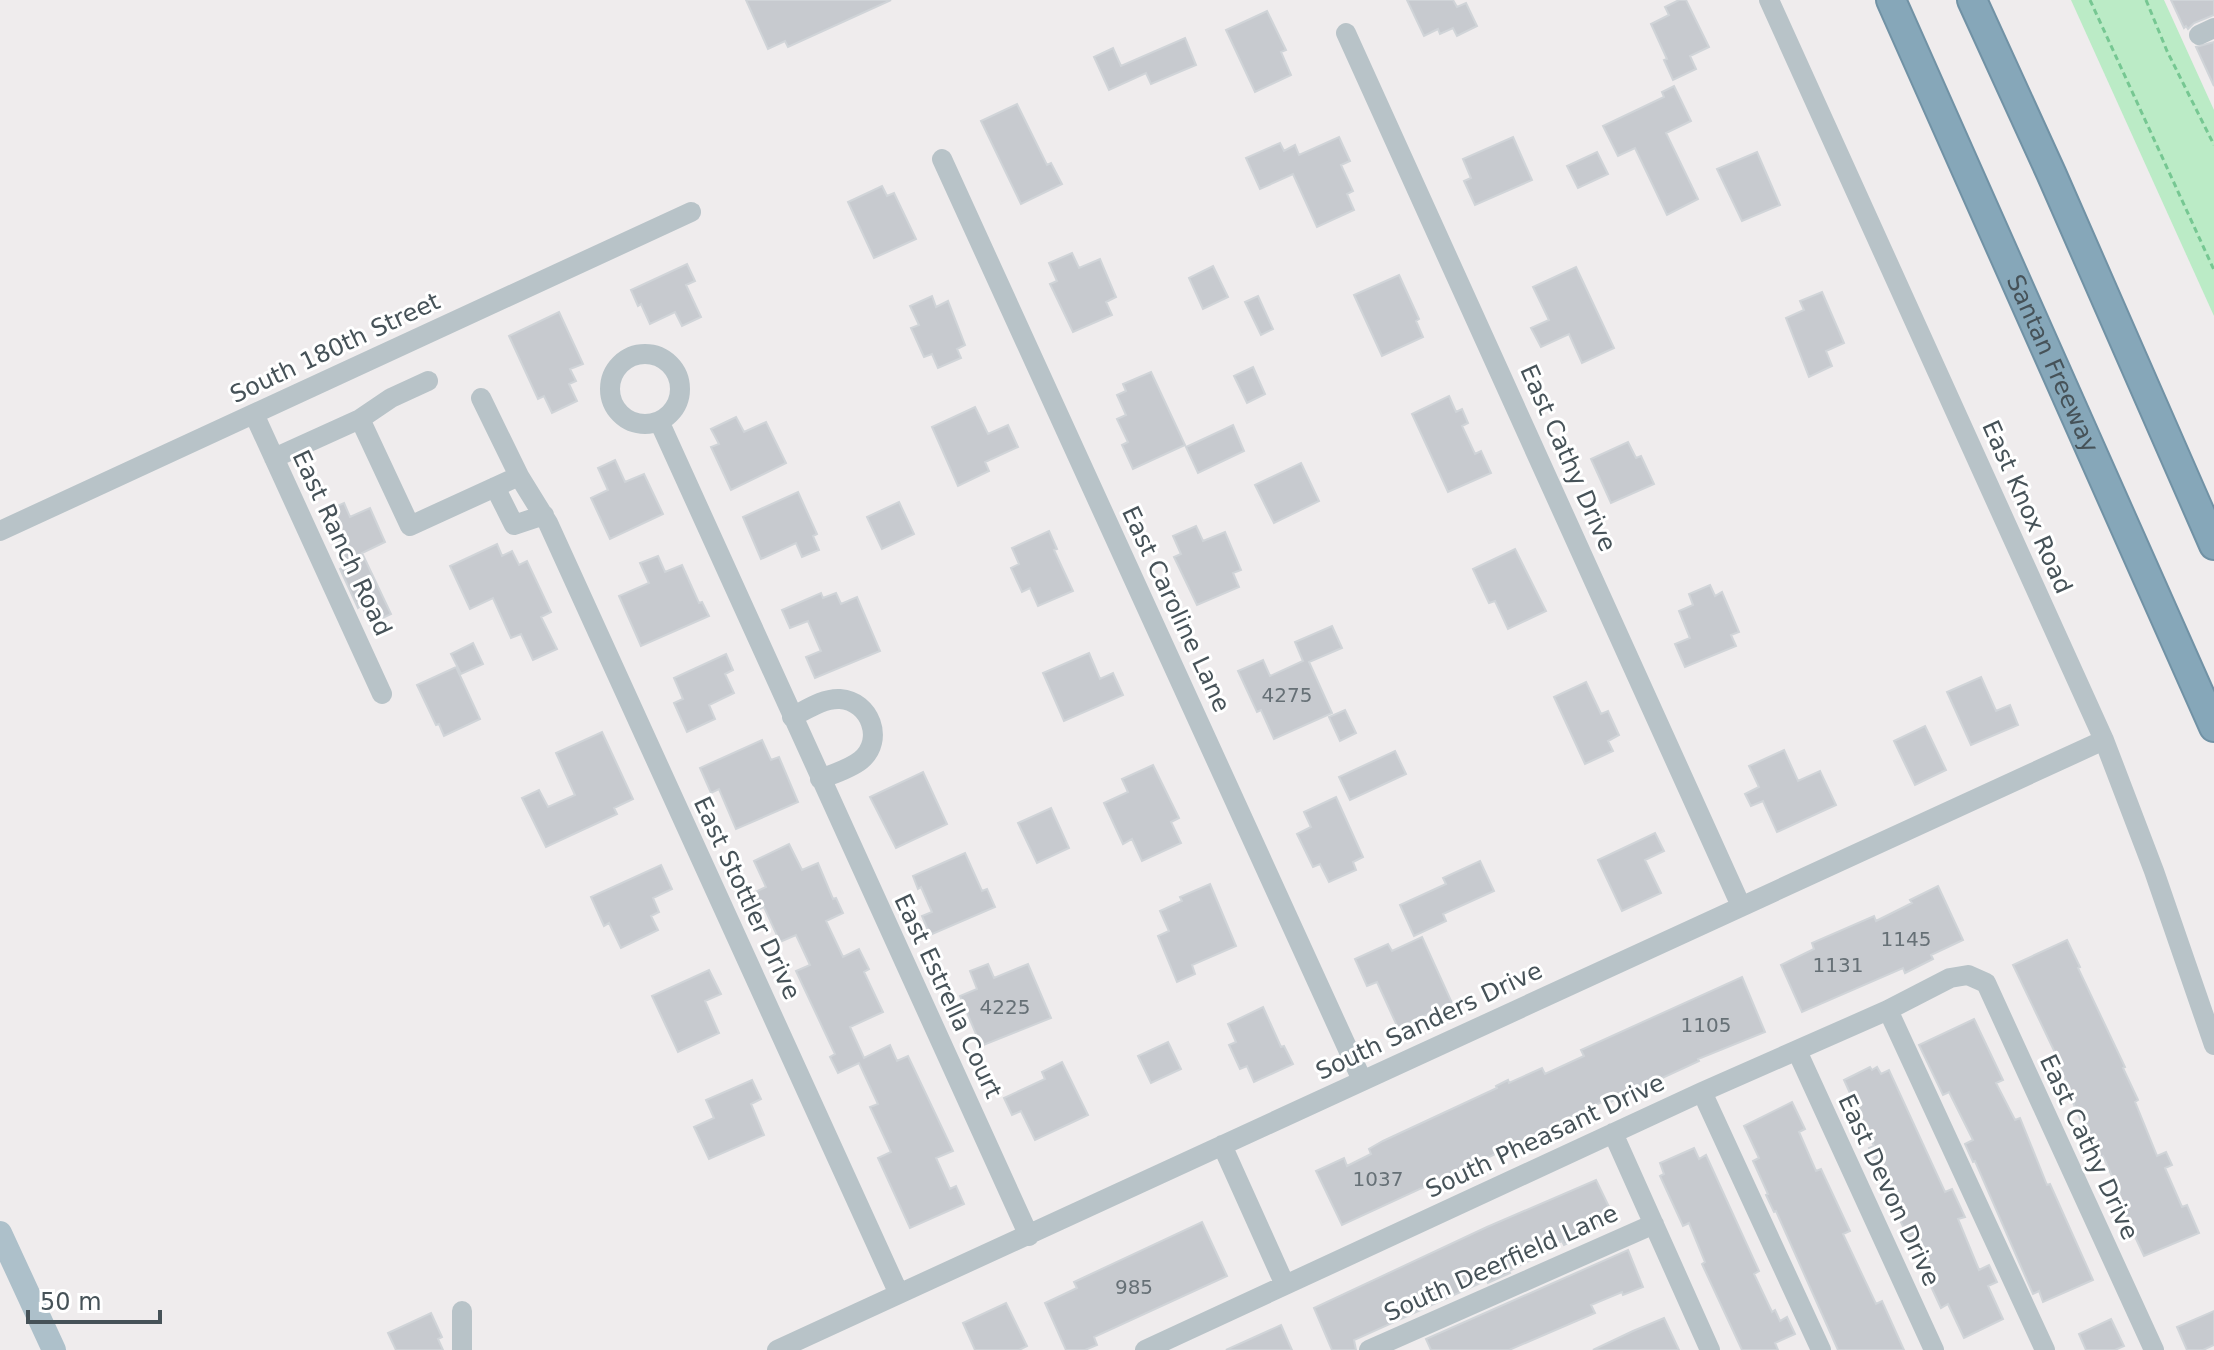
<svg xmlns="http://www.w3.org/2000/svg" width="2214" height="1350" font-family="'DejaVu Sans',sans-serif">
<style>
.green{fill:#bbebc6}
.building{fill:#c7cacf;stroke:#d0d4d8;stroke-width:2}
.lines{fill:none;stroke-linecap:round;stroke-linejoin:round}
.highway-casing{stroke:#7192a5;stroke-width:32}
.path{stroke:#76c792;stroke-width:3;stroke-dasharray:6 4;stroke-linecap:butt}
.minor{stroke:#b8c3c8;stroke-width:20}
.major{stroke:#adc0ca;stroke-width:24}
.highway{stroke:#86a7b9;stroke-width:28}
.labels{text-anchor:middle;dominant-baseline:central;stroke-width:6;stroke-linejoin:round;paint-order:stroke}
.number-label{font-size:20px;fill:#667076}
.street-label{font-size:24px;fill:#465258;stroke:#fff}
</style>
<rect width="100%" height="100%" fill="#efeced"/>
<path class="green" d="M2071,0H2164L2214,110V316Z"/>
<path class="building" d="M746,0H891L788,47L785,41L768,49Z
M1407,0H1453L1457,7L1466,3L1477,26L1457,36L1453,28L1440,34L1438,29L1424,36Z
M1679,0H1686L1709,47L1690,56L1696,69L1673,80L1664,60L1667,59L1651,24L1669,15L1665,7Z
M2171,0H2214V15L2194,23L2188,29L2186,26L2184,28Z
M1267,11L1286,50L1281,52L1291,75L1255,92L1226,30Z
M1185,38L1196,65L1151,84L1146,73L1109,90L1094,57L1113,48L1121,66Z
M2214,42V86L2196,47Z
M1674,86L1691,121L1666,133L1698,199L1667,215L1635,148L1618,156L1603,126L1664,97L1662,92Z
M1017,104L1047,165L1051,163L1062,184L1021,204L981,121Z
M1339,137L1350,161L1341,165L1353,191L1347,194L1354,210L1317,227L1293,174L1260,189L1246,158L1280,143L1284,151L1295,145L1299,155Z
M1513,137L1532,180L1475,205L1464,181L1471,178L1463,159Z
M1597,152L1608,174L1578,188L1567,166Z
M1757,152L1780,205L1742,221L1717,169Z
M882,186L887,196L894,193L916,239L874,258L848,202Z
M1072,253L1079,268L1100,259L1116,297L1106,302L1112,315L1073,332L1050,284L1057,281L1049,263Z
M687,264L695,281L686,285L701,317L682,326L675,312L650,324L641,304L638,306L631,290Z
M1213,266L1228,297L1203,309L1189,278Z
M1576,267L1614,348L1582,363L1569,334L1541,347L1531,328L1549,320L1533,287Z
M1399,275L1419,319L1416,321L1423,337L1382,356L1354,295Z
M1822,292L1844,343L1826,351L1832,366L1809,377L1786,318L1804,310L1800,301Z
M932,296L936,307L948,301L965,345L957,349L961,358L938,368L932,354L924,357L911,328L919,325L910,306Z
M1258,296L1273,329L1261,335L1245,302Z
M559,312L583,364L570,369L576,381L569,384L577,401L552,413L544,396L538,399L509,336Z
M1253,367L1265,394L1247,403L1234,376Z
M1151,372L1185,445L1133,469L1122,445L1128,442L1117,419L1126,415L1117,395L1126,391L1123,384Z
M1449,396L1456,412L1462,409L1468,423L1462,426L1475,454L1481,451L1491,473L1448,492L1412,414Z
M975,407L988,434L1008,425L1018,447L985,462L989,471L958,486L932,427Z
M736,417L744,432L766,422L786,463L731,490L711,447L719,444L711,429Z
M1233,425L1244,451L1198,473L1186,447Z
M1628,442L1636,458L1641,456L1654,484L1611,503L1591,459Z
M615,460L625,482L644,474L663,514L610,539L591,498L608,490L598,468Z
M1301,463L1319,501L1274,523L1255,485Z
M798,492L817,534L813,536L819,550L802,557L796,543L761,559L743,517Z
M899,502L914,534L882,549L867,517Z
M344,503L350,517L370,508L385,542L362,553L391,614L370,624L362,605L358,608L340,569L348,565L324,512Z
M1196,526L1203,541L1225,532L1241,570L1233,573L1239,587L1197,605L1174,557L1181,554L1173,536Z
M1049,531L1057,549L1054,550L1073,591L1038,606L1030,588L1022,592L1011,568L1019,564L1012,548Z
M497,544L502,556L512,551L519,565L527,561L551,612L541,617L557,649L533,660L521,634L511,638L493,598L470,609L450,566Z
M1515,549L1546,611L1508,629L1495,601L1489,603L1473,569Z
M658,556L665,572L682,565L699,603L702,602L709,616L641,646L619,596L649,583L640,563Z
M1710,585L1715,596L1722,592L1739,632L1731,635L1736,646L1685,667L1675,644L1690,638L1679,611L1693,605L1689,594Z
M821,593L823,598L836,593L841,604L857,597L880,651L815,678L806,657L821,651L808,621L790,628L782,610Z
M1332,626L1342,648L1309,662L1332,713L1274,739L1261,710L1257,712L1238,671L1263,660L1270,676L1303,661L1295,642Z
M473,643L483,664L461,674L451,654Z
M1089,653L1100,679L1113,673L1123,695L1064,721L1043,673Z
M726,654L733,670L725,674L734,693L709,705L715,719L687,732L674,703L683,699L674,678Z
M456,667L480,719L444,736L439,724L436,725L417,685Z
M1981,677L1996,711L2010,705L2018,725L1971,745L1947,692Z
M1586,682L1601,714L1608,711L1619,735L1608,741L1613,751L1585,764L1554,697Z
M1345,710L1356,733L1340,741L1329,717Z
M1925,726L1946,770L1915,785L1894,741Z
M602,732L633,799L614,808L617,814L546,847L522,798L539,790L548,807L575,795L556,753Z
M762,740L771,760L779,757L798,802L736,829L719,789L711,793L700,768Z
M1784,750L1798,781L1820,771L1836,805L1777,832L1763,801L1751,806L1745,794L1759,787L1749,766Z
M1395,751L1406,774L1350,800L1339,777Z
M1153,765L1179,818L1171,822L1181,843L1142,861L1132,839L1123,844L1104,803L1128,792L1122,779Z
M923,772L947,824L896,848L870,797Z
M1336,797L1363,857L1353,862L1356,870L1329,882L1320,864L1313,867L1297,834L1311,827L1304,812Z
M1051,808L1069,848L1037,863L1018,823Z
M1655,833L1664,851L1645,860L1661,893L1622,911L1598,860Z
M789,844L802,870L818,863L833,899L836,898L843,913L826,921L843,957L859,949L869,969L864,972L883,1012L850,1027L864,1058L890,1045L897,1061L908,1056L953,1151L936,1158L950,1189L956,1186L964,1204L910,1228L878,1158L891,1152L870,1107L878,1104L859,1063L838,1073L830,1057L835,1054L796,971L810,965L796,935L780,942L764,907L760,909L753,893L766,887L754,861Z
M965,853L982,891L987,889L995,907L930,935L922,916L932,912L921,887L918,889L913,876Z
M1480,861L1494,891L1443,914L1446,921L1414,936L1400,905L1446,884L1443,878Z
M661,865L672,889L653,898L659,912L651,916L658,930L621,948L609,923L604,926L591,897Z
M1210,884L1236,946L1192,965L1195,974L1177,982L1158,936L1169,931L1160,911L1182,901L1180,897Z
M1938,886L1963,940L1931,955L1933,959L1905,973L1903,968L1802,1012L1781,965L1814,949L1812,943L1874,916L1876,921L1912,903L1910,900Z
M1422,937L1452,1003L1398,1028L1377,982L1367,986L1355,959L1388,944L1392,951Z
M2067,940L2080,967L2078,968L2125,1067L2123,1068L2138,1100L2135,1102L2157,1156L2166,1152L2172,1165L2165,1168L2182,1207L2187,1205L2199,1233L2144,1256L2116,1196L2120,1194L2103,1156L2097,1158L2071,1098L2073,1097L2058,1064L2060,1063L2013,965Z
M988,964L994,978L1028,964L1051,1018L981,1046L960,996L977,989L970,971Z
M709,970L721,994L705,1001L719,1033L678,1052L652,996Z
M1742,977L1765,1032L1698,1059L1699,1061L1606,1104L1604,1101L1566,1119L1567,1121L1342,1225L1316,1171L1344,1158L1347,1166L1371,1154L1369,1149L1383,1141L1497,1088L1496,1086L1508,1080L1509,1083L1542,1068L1545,1074L1584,1056L1581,1050Z
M1263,1007L1281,1047L1284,1046L1293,1064L1254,1082L1247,1066L1240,1069L1229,1045L1236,1042L1228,1024Z
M1974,1019L2003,1080L1996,1083L2015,1120L2020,1118L2047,1185L2050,1184L2093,1280L2043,1302L2039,1291L2033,1294L1975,1161L1973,1162L1965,1144L1973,1140L1949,1092L1943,1095L1919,1045Z
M1168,1042L1181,1069L1151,1083L1138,1056Z
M1062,1062L1088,1115L1035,1140L1021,1111L1012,1115L1004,1098L1045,1079L1042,1072Z
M1870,1067L1872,1070L1877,1067L1881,1074L1889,1070L1945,1192L1952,1189L1965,1217L1958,1219L1979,1270L1989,1265L1997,1282L1988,1286L2003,1319L1964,1338L1948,1304L1941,1308L1928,1280L1934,1278L1917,1239L1910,1242L1890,1198L1887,1199L1880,1183L1885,1181L1869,1148L1874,1146L1844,1080Z
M752,1080L761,1099L751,1104L764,1135L709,1159L694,1127L714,1118L706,1100Z
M1792,1102L1805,1129L1799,1132L1816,1171L1821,1169L1850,1231L1843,1234L1876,1304L1882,1301L1904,1350H1838L1776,1211L1774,1212L1766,1195L1768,1194L1753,1161L1759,1158L1744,1126Z
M1694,1148L1699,1159L1706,1155L1759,1271L1754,1274L1772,1312L1775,1310L1780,1321L1787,1317L1795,1334L1775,1343L1778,1350H1742L1702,1264L1705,1262L1689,1223L1683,1226L1660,1176L1664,1174L1660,1163Z
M1596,1180L1614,1217L1580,1235L1582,1237L1564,1245L1562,1241L1531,1255L1533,1259L1509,1271L1510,1273L1488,1283L1487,1280L1354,1340L1356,1350H1332L1314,1308L1487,1227Z
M1202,1222L1227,1276L1094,1337L1097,1345L1085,1350H1066L1045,1303L1077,1288L1074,1282Z
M1628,1250L1643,1287L1623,1295L1622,1292L1591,1305L1595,1313L1509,1350H1431L1426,1339Z
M1006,1303L1027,1346L1019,1350H975L963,1323Z
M2214,1311V1345L2203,1350H2187L2177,1327Z
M431,1313L442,1337L438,1339L443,1350H396L388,1333Z
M1664,1318L1679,1350H1593L1633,1331Z
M2111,1319L2124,1346L2115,1350H2086L2079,1334Z
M1281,1325L1292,1350H1226Z"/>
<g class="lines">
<defs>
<g id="highway">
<path id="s1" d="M1891,0L2214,727"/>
<path d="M1972,0L2051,173L2214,545"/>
</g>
</defs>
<use href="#highway" class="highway-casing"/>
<path class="path" d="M2090,0L2214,270
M2146,0L2167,51L2214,145"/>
<path class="minor" d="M1769,0L2104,740L2154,871L2214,1045
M1346,33L1741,906
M2199,35L2214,28
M942,159L1362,1080
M610 389a35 35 0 1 1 70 0a35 35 0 1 1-70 0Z
M428,381L391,398L360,419L410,526L519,476L548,523L899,1294
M481,398L519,476
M254,414L382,694
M659,421L1029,1236
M274,458L360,419
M495,487L514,525L544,515
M0,531L691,212
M792,717C806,710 823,698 840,699C870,701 885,740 861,760C850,769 833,774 820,779
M1888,1010L2045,1350
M1797,1051L1934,1350
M1702,1092L1821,1350
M1613,1133L1710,1350
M1222,1145L1285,1285
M462,1311V1350
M777,1350L2104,740
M1145,1350L1702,1092L1888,1010L1950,978L1968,975L1986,983L2154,1350
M1369,1350L1654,1224"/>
<path class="major" d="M0,1233L54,1350"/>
<use href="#highway" class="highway"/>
</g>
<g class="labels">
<g class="number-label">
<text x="1287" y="695">4275</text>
<text x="1906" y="939">1145</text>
<text x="1838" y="965">1131</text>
<text x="1005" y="1007">4225</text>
<text x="1706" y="1025">1105</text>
<text x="1378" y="1179">1037</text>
<text x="1134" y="1287">985</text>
</g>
<g class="street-label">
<text transform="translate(335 348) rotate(-25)">South 180th Street</text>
<text stroke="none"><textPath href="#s1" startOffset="398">Santan Freeway</textPath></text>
<text transform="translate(1568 458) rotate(66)">East Cathy Drive</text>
<text transform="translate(2027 507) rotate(66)">East Knox Road</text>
<text transform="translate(342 543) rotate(65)">East Ranch Road</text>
<text transform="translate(1176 609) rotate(65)">East Caroline Lane</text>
<text transform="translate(747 898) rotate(65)">East Stottler Drive</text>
<text transform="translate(948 996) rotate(65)">East Estrella Court</text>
<text transform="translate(1429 1021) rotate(-25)">South Sanders Drive</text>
<text transform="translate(1545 1136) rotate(-25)">South Pheasant Drive</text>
<text transform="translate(2089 1147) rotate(65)">East Cathy Drive</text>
<text transform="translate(1889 1190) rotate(65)">East Devon Drive</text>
<text transform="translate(1501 1263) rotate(-24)">South Deerfield Lane</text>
</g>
</g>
<path d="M28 1310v12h132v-12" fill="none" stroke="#465258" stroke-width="4"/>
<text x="40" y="1310" font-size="24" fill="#465258" stroke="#ffffff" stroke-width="6" paint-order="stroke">50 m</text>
</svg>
